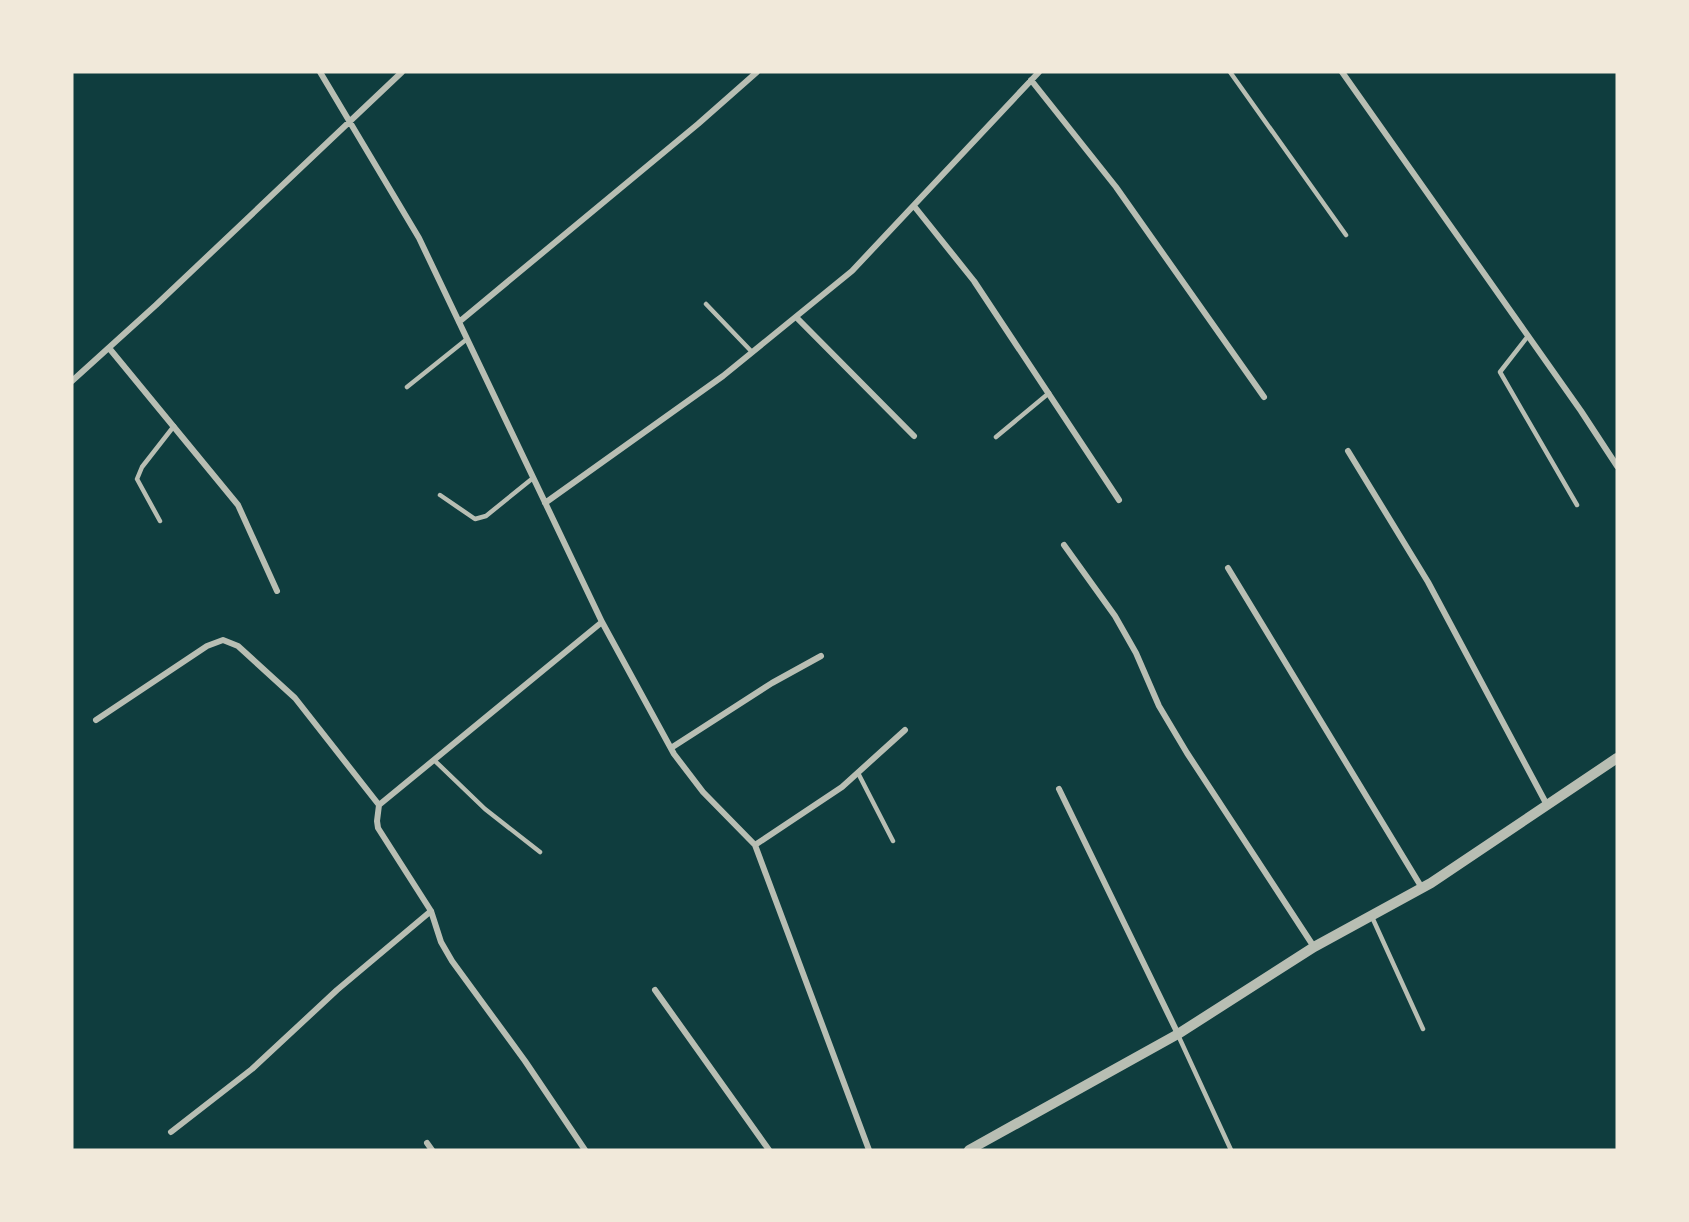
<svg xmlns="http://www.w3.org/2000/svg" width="1689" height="1222" font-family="Lato,sans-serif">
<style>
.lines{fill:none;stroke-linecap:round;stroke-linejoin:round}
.service{stroke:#b8beb3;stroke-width:4.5}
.minor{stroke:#b8beb3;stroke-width:6}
.tertiary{stroke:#b8beb3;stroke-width:10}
</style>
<rect width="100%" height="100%" fill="#0f3d3e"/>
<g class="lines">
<path class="service" d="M1230,72L1346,235
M706,304L752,352
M1528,336L1500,372L1577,505
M407,387L467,339
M996,437L1049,393
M440,495L475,519L486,516L533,478
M160,521L137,479L142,467L174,426
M434,760L485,809L540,852
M858,773L893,841
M1372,917L1423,1029
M1178,1035L1231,1150"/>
<path class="minor" d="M320,72L419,238L602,622L674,754L703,792L755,845L869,1150
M1342,72L1581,411L1617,466
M1031,80L1116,187L1264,397
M914,206L974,281L1119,500
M796,317L914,436
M459,322L698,124L757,72
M109,348L238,505L277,591
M72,381L156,305L402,72
M1348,451L1428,582L1547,805
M545,503L723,376L852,271L1039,72
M1064,545L1115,616L1136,653L1159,706L1187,753L1314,947
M1228,568L1422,888
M96,720L207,646L223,640L238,646L295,698L379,805
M671,748L772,683L821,656
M1059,789L1178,1034
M755,845L842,787L905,730
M655,990L769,1150
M171,1132L252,1069L337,990L431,911
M427,1143L432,1150
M585,1150L525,1061L452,961L441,942L431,911L378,828L377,821L379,805L602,622"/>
<path class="tertiary" d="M969,1150L1178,1034L1314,947L1431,883L1617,758"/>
</g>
<rect width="1689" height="1222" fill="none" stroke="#f1e9da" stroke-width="147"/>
</svg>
